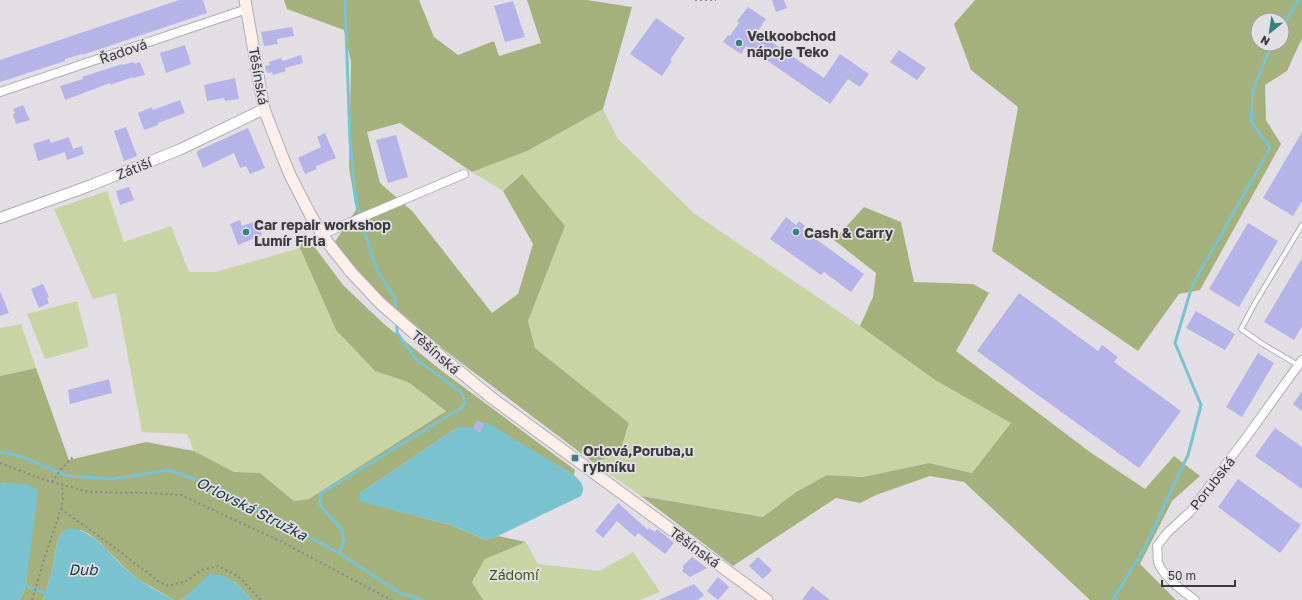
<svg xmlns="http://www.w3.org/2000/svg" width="1302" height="600" font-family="'Golos Text',sans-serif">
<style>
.green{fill:#c9d4a5}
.forest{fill:#a5b17c;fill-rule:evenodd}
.water{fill:#7ac2ce}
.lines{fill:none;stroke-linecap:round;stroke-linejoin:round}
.stream{stroke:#7ac2ce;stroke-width:3}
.building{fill:#b5b3e7}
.service-casing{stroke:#b0adb2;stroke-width:6}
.minor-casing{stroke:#b0adb2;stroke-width:10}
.tertiary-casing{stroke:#b0adb2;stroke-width:12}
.secondary-casing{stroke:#b0adb2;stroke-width:13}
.path{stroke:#8a888c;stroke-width:2;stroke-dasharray:2 3;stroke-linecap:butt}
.service{stroke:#fff;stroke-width:4}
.minor{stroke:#fff;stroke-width:8}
.tertiary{stroke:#fff;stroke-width:10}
.secondary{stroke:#ffeeea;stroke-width:11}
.poi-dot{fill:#378085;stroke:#e1dfe4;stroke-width:1.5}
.labels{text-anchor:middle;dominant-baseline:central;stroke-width:3.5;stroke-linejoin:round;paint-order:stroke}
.poi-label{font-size:14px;font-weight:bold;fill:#3b3a3c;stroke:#e1dfe4;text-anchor:start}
.street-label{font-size:14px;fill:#3b3a3c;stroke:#e1dfe4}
.park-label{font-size:14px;fill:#485317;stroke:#e1dfe4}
.water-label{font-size:15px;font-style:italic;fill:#16393f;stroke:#e1dfe4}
</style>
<rect width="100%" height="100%" fill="#e1dfe4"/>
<path class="green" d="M603,109L618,139L695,214L860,326L935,380L1012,423L972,473L929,463L863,477L827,475L796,492L763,517L641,496L594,463L620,452L629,423L535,348L528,320L565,226L521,174L503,191L472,172L527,151Z
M107,191L124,242L171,226L189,272H216L300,248L336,330L375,371L408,382L446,411L309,499L294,501L260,473L234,472L194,451L187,434L142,432L116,293L93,299L54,209Z
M77,301L89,347L45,359L27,314Z
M21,324L36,368L0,376V328Z
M526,542L538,564L599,571L633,552L660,592L640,600H483L472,582L485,559Z"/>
<path class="forest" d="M284,0H419L434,37L458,55L494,41L499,56L541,43L527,0H587L632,7L603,109L527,151L472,172L400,123L367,132L380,183L413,212L492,313L518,294L533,244L503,191L522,174L565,226L528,321L535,348L629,423L620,452L594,463L443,349L378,293L334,243L356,210L349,167L351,62L344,30L287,9Z
M975,0H1302V38L1287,71L1265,85L1266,120L1281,144L1200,290L1179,294L1138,351L992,251L1018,107L971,70L954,24ZM1258,20H1282V44H1258Z
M864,207L901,222L914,282L973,284L989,293L956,351L1090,452L1145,489L1174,456L1200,476L1172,501L1140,564L1176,600H1090L964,482L930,476L876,495L860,503L836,498L733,566L641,496L763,517L796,492L827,475L863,477L929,463L972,473L1011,423L935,380L860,326L873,297L876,273L834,240Z
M304,233L343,285L384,324L442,371L575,470L574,475L486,423L480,432L458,427L360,493L390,509L451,525L486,540L498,536L526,542L485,559L472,582L483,600H252L235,582L192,591L182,600H174L141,581L129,572L98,541L89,534L81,530L61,533L57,543L52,571L43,600H19L24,591L27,576L6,483H0V376L36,368L69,460L146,442L194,451L234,472L260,473L294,501L309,499L446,411L408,382L375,371L336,330L300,248Z"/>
<path class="water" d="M486,422L574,475C581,482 586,486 581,496L498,536L486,540L451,525L362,502L359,499L360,493L458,427H471L480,432Z
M0,483L26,484L37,489L38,493L27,576L24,591L19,600H0Z
M73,528C98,534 110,556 129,572C142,583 159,592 174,600H43L52,571L57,543L61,533L67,529Z
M209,574C230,573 239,586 252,600H182Z"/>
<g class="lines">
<path class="stream" d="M346,0L345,3L350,140L356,202L376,269L395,298L396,313
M1282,28L1298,0
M0,452L17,455L68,476L114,479L168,470L212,485L339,553L400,593L423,600
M339,553L344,540L341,529L320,505V494L461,408L465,403L462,393L416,359L397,333V323
M22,584L47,594
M1113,600L1145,547L1188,455L1201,405L1175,343L1192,286L1270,148L1251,121L1253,90L1267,55L1273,44"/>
</g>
<path class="building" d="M179,0H203L207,13L82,55V54L65,59V61L0,82V60Z
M772,0H784L787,8L776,12Z
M513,1L525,37L505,42L494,6Z
M748,7L766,19L757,32L824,78L840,54L869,74L860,87L848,79L830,104L746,46L741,54L723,42L728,35L730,36L739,23L737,21Z
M656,18L685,38L670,60L672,61L662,76L630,54Z
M292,27L294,36L277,39L278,44L264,46L261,32Z
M185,45L191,64L166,73L160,53Z
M899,50L926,68L917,80L890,62Z
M301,55L303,63L285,68L286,71L273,75L272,72L267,73L265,66L270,65L269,62L281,58L283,61Z
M134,62V64L140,62L145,75L133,78V77L110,85V83L65,100L60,86L83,79L82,77L122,64V65Z
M235,78L239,99L225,101L224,98L207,101L204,85Z
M180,100L185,113L158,123V125L144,130L138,113L152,107L153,110Z
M23,105L30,120L16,124L13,114L15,113L13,109Z
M126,127L137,156L124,161L114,131Z
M248,128L265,168L250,174L246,166L240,168L234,153L203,168L197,154V151Z
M1302,132V201L1293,216L1263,198Z
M325,133L336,158L316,166L317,169L305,174L298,158L321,147L317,137Z
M396,135L408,177L388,183L376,140Z
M69,137L73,149L82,146L84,154L67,160L65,152L38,161L33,144L49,139L51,143Z
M129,187L134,200L120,205L116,191Z
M786,217L796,225L799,221L805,226L802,229L864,274L851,292L824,272L821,275L770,239Z
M240,220L242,226L257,221L262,235L238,245L230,224Z
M1248,223L1278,241L1239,307L1209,289Z
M1302,258V326L1294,340L1264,322Z
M43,284L49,297L47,298L49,303L39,308L31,289Z
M0,291L9,313L0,316Z
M1019,293L1098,351L1102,345L1118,357L1114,362L1181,411L1139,468L977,351Z
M1196,311L1235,334L1225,350L1186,328Z
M1258,353L1274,363L1242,417L1226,407Z
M109,379L112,393L70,404L68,390Z
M1302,391V411L1293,404Z
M477,420L484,424L480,433L473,428Z
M1275,428L1302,447V489L1255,456Z
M1238,479L1301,525L1280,553L1218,507Z
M618,503L648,530L649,528L655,532L657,529L674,543L665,554L638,533L635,537L617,521L603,538L595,531Z
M692,557L707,568L690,577L682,571L684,568L682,567Z
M758,557L772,570L763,579L749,566Z
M718,577L729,587L718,600L707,591Z
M694,584L704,595L698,600H659Z
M812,586L830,600H802Z"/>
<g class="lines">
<defs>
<path id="service" d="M1298,365L1261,343L1241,329L1255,303L1302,225"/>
<path id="minor" d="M0,92L247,9
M323,234L464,174
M1195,600C1184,592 1162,576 1158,562C1157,557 1158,551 1157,546L1168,532L1190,512L1245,439L1302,360"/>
<path id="tertiary" d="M0,218L89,186L181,149L264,109"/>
<path id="secondary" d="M245,0L264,109L281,153L290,175L311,216L328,243L351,272L380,303L438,354L492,398L767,600"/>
</defs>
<use href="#service" class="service-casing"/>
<use href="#minor" class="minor-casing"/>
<use href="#tertiary" class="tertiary-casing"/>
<use href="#secondary" class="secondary-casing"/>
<path class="path" d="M695,0H716
M0,463L45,480L89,492L149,493L181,495L282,542L391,600
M52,482L62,468L73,457
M61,509L114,547L158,581L168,586L186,581L202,570L218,566L238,576L261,600
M32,600L45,556L61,509L63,500L62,485"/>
<use href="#service" class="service"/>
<use href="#minor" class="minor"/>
<use href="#tertiary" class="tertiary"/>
<use href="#secondary" class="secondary"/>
</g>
<g class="poi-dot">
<circle cx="739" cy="43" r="4"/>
<circle cx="246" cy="232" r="4"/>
<circle cx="796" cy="232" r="4"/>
<rect x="571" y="454" width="8" height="8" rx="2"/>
</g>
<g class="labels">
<g class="poi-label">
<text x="747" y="35">Velkoobchod<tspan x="747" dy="16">nápoje Teko</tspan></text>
<text x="254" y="224">Car repair workshop<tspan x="254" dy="16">Lumír Firla</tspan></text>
<text x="804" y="232">Cash &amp; Carry</text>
<text x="583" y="450">Orlová,Poruba,u<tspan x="583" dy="16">rybníku</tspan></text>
</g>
<g class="street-label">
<text transform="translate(123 51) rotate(-19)">Řadová</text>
<text transform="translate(259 76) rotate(80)">Těšínská</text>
<text transform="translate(134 168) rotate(-22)">Zátiší</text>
<text transform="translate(436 352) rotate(41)">Těšínská</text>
<text transform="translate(1212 483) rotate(-52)">Porubská</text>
<text transform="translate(695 547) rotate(36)">Těšínská</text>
</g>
<g class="park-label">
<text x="514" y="574">Zádomí</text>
</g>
<g class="water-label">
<text transform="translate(252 508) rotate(27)">Orlovská Stružka</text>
<text x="83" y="569">Dub</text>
</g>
</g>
<g transform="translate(1270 32) rotate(210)"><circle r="19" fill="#e1dfe4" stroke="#9f9da1"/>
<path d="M0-3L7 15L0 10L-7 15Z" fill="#378085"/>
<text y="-6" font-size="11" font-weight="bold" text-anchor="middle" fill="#3b3a3c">N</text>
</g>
<path d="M1162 580v6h73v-6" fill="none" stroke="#3b3a3c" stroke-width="2"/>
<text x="1168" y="580" font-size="12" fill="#3b3a3c" stroke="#e1dfe4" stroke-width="3" paint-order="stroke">50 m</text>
</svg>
